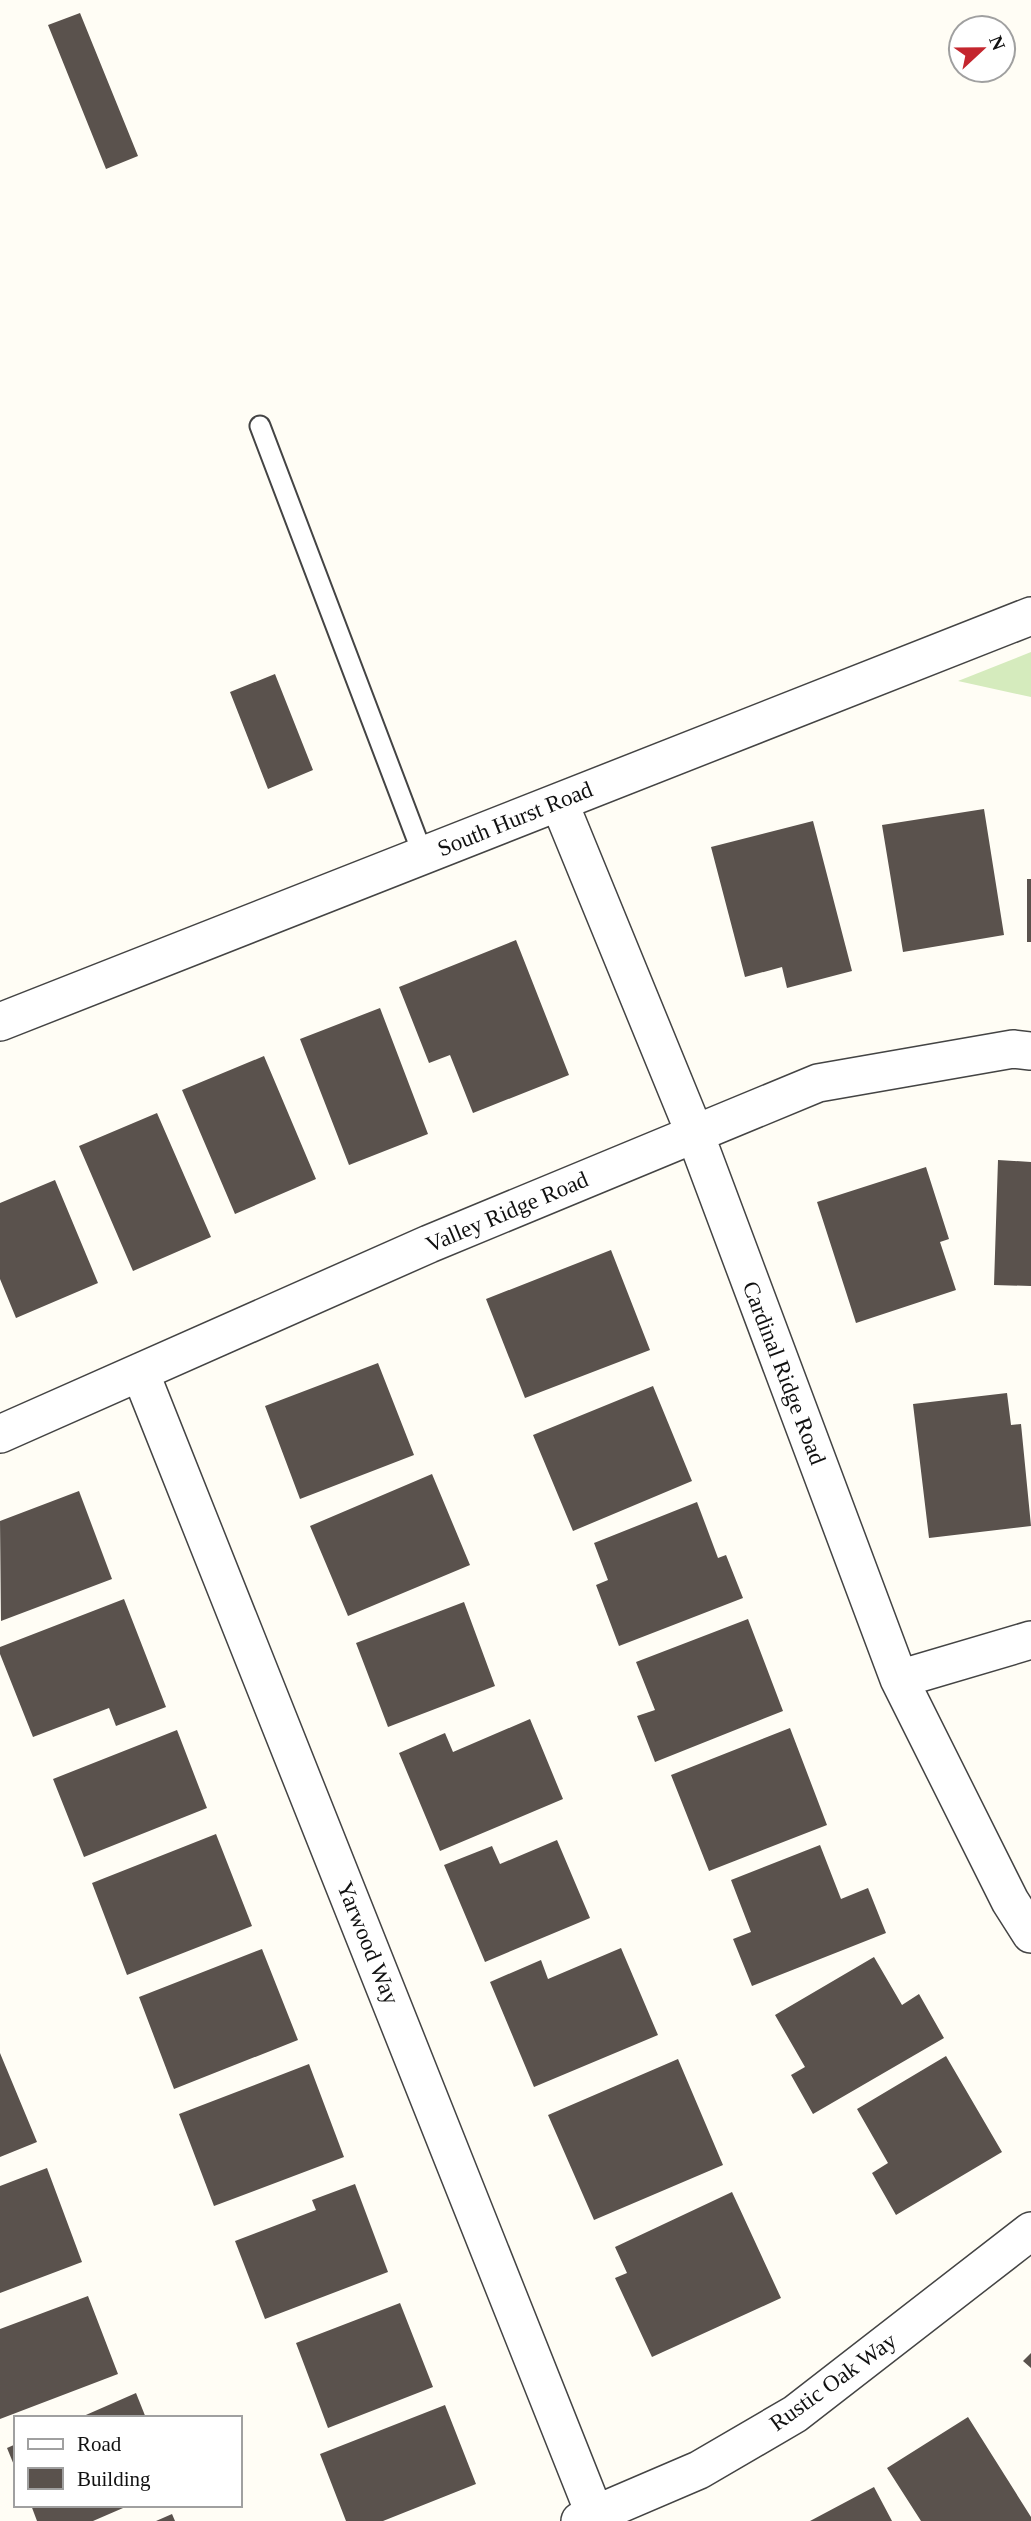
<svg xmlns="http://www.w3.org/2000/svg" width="1031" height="2521" font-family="Georgia,serif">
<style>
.green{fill:#d5ebbd}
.building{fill:#5a524d}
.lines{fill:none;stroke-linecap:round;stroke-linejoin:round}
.lane-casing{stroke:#444;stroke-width:23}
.street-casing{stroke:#444;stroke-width:40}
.lane{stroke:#fff;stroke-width:19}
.street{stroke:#fff;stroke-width:37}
.labels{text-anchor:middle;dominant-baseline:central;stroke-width:7;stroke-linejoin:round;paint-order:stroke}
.street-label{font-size:23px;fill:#111;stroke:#fff}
</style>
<rect width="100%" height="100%" fill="#fffdf5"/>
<path class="green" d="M1031,652V697L958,681Z"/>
<path class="building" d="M80,13L138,156L106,169L48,25Z
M275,674L313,770L268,789L230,692Z
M984,809L1004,935L903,952L882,825Z
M813,821L852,971L787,988L782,967L745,977L711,847Z
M1027,879H1031V942H1027Z
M516,940L569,1075L473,1113L450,1055L429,1063L399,987Z
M380,1008L428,1134L349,1165L300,1039Z
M264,1056L316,1179L235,1214L182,1090Z
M157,1113L211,1237L133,1271L79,1146Z
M998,1160L1031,1162V1286L994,1285Z
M926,1167L949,1239L940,1242L956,1290L856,1323L817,1202Z
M55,1180L98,1283L16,1318L0,1279V1203Z
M611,1250L650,1350L525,1398L486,1299Z
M378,1363L414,1455L300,1499L265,1406Z
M653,1386L692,1481L573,1531L533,1435Z
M1007,1393L1011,1425L1021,1424L1031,1526L929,1538L913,1404Z
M432,1474L470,1565L348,1616L310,1526Z
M79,1491L112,1579L1,1621L0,1521Z
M697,1502L718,1558L726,1555L743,1598L619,1646L596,1585L608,1580L594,1543Z
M124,1599L166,1707L116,1726L109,1708L33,1737L0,1654V1647Z
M464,1602L495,1686L388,1727L356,1643Z
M748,1619L783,1711L655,1762L637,1716L655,1710L636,1662Z
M530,1719L563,1799L440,1851L399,1753L445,1733L453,1752Z
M790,1728L827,1825L709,1871L671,1775Z
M177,1730L207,1808L84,1857L53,1779Z
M216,1834L252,1926L127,1975L92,1883Z
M557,1840L590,1918L485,1962L444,1865L492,1846L500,1864Z
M820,1845L841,1899L868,1888L886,1933L752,1986L733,1939L751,1932L731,1880Z
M621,1948L658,2035L534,2087L490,1982L541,1960L548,1979Z
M262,1949L298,2040L174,2089L139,1997Z
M874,1957L902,2005L919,1994L944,2038L813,2114L791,2075L805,2067L775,2015Z
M0,2053L37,2142L0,2157Z
M946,2056L1002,2152L896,2215L872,2173L888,2163L857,2109Z
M678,2059L723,2165L594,2220L548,2115Z
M309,2064L344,2157L214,2206L179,2114Z
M47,2168L82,2262L0,2293V2186Z
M355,2184L388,2272L265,2319L235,2241L316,2210L312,2200Z
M732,2192L781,2298L652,2357L615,2278L627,2273L615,2247Z
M88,2296L118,2374L0,2419V2329Z
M400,2303L433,2387L328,2428L296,2343Z
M1031,2353V2368L1023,2361Z
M136,2393L146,2418H79Z
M445,2405L476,2484L383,2521H346L320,2454Z
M968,2417L1031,2517V2521H921L887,2468Z
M16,2444V2470L7,2448Z
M874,2487L892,2521H810Z
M31,2505H130L93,2521H37Z
M172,2514L175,2521H156Z"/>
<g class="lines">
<defs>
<path id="lane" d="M260,426L423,855"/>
<path id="street" d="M559,802L695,1134L899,1679L1010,1901L1031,1934
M0,1022L1031,616
M140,1372L595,2515
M0,1434L429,1244L818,1083L1013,1049L1031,1051
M899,1679L1031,1640
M580,2521L699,2470L795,2414L1031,2231"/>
</defs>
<use href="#lane" class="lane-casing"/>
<use href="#street" class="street-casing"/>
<use href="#lane" class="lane"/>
<use href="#street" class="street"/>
</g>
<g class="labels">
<g class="street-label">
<text transform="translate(515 819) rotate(-22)">South Hurst Road</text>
<text transform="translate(507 1212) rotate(-23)">Valley Ridge Road</text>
<text transform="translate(784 1373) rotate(69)">Cardinal Ridge Road</text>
<text transform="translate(368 1943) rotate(68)">Yarwood Way</text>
<text transform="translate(833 2382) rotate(-36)">Rustic Oak Way</text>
</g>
</g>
<rect x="14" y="2416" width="228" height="91" fill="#ffffff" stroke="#a0a0a0" stroke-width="2"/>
<rect x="28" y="2439" width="35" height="10" fill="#ffffff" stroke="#a0a0a0" stroke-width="2"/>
<text x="77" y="2451" font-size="21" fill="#111111">Road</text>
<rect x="28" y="2468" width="35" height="21" fill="#5a524d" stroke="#a0a0a0" stroke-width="2"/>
<text x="77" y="2486" font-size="21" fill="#111111">Building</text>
<g transform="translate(982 49) rotate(68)"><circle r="33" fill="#ffffff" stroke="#a0a0a0" stroke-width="2"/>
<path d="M0-5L12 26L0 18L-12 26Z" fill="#c4262e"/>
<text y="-10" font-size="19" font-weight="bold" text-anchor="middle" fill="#111111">N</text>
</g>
</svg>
